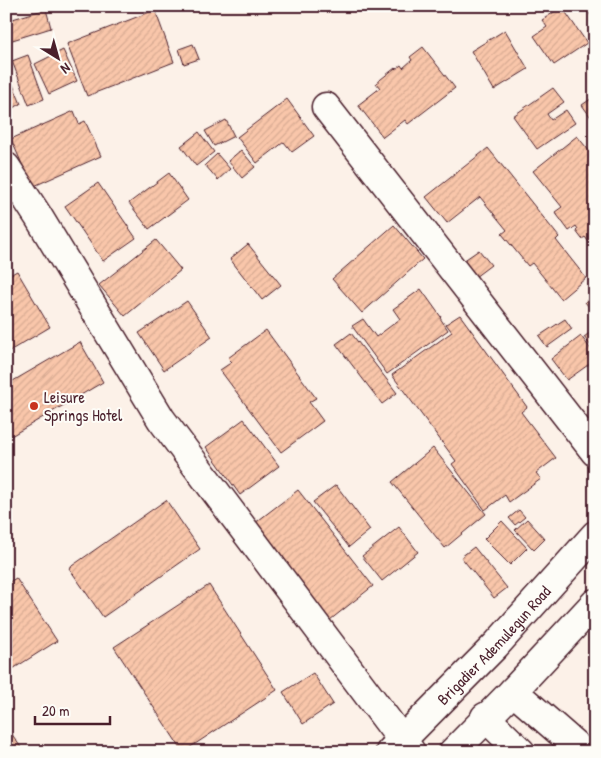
<svg xmlns="http://www.w3.org/2000/svg" width="601" height="758" font-family="'Patrick Hand',sans-serif">
<style>
.building{fill:url(#building-hatch);stroke:#4a1f2b}
.lines{fill:none;stroke-linecap:round;stroke-linejoin:round}
.minor-casing{stroke:#4a1f2b;stroke-width:31}
.major-casing{stroke:#4a1f2b;stroke-width:31}
.minor{stroke:#fdfcf7;stroke-width:28}
.major{stroke:#fdfcf7;stroke-width:28}
.poi-dot{fill:#c8321e;stroke:#fdfcf7;stroke-width:2}
.labels{text-anchor:middle;dominant-baseline:central;stroke-width:4;stroke-linejoin:round;paint-order:stroke}
.poi-label{font-size:16px;fill:#4a1f2b;stroke:#fdfcf7;text-anchor:start}
.street-label{font-size:16px;fill:#4a1f2b;stroke:#fdfcf7}
</style>
<defs>
<pattern id="building-hatch" width="6" height="6" patternUnits="userSpaceOnUse" patternTransform="scale(1.25)"><rect width="6" height="6" fill="#f9c6aa"/><path d="M-1 1l2-2M0 6l6-6M5 7l2-2" fill="none" stroke="#d7aa92"/></pattern>
</defs>
<rect width="100%" height="100%" fill="#fcf1e8"/>
<filter id="ink" filterUnits="userSpaceOnUse"><feTurbulence type="fractalNoise" baseFrequency=".02" numOctaves="2"/><feDisplacementMap in="SourceGraphic" scale="10" xChannelSelector="R" yChannelSelector="G"/><feConvolveMatrix kernelMatrix="1 2 1 2 8 2 1 2 1" color-interpolation-filters="sRGB"/></filter>
<g filter="url(#ink)">
<path class="building" d="M562,7L587,43L554,65L534,36L547,27L542,20Z
M595,7V21L588,11Z
M46,9L51,28L6,42V21Z
M155,10L174,62L87,96L67,44Z
M505,30L528,69L494,90L471,51Z
M193,44L199,59L184,64L179,49Z
M423,47L455,88L408,124L405,120L383,137L358,105L380,88L376,83L395,68L396,69L401,65L403,68L412,60L410,57Z
M63,50L77,81L49,94L35,64Z
M28,55L44,99L29,105L12,61Z
M6,68L21,104L9,110L6,104Z
M553,88L564,102L547,114L551,120L566,110L575,123L537,149L513,116Z
M595,96V123L582,105Z
M287,99L314,136L292,152L284,142L257,163L237,137Z
M74,111L79,124L85,121L101,156L32,187L11,139Z
M226,120L234,136L214,146L205,131Z
M199,132L214,152L196,166L181,146Z
M577,136L595,158V250L585,237L582,239L576,231L578,229L576,226L569,231L555,212L562,207L533,171Z
M488,148L559,237L556,240L586,278L561,299L532,263L528,266L502,234L507,230L480,197L447,223L426,197Z
M241,150L255,167L242,178L228,161Z
M217,154L230,169L218,180L205,165Z
M169,173L188,200L149,229L129,203Z
M98,183L136,238L103,261L65,206Z
M394,225L423,259L362,313L332,279Z
M156,240L181,270L125,316L99,285Z
M248,244L281,285L262,300L230,259Z
M479,250L491,265L475,277L463,261Z
M17,271L50,327L6,353V277Z
M421,289L441,317L440,318L448,330L387,374L352,326L363,319L376,337L400,319L393,309Z
M595,294V311L593,312L585,302Z
M187,301L212,337L164,370L139,333Z
M460,315L527,407L521,412L556,458L536,473L541,479L509,502L505,495L485,510L452,464L456,461L392,375L452,332L446,324Z
M565,319L572,329L547,347L539,336Z
M595,329V351L584,337Z
M266,330L316,398L309,402L323,421L281,452L220,370L232,362L228,358Z
M351,333L397,393L382,404L336,344Z
M581,336L595,355V360L567,380L551,359Z
M80,342L103,382L11,436L6,428V385Z
M244,419L279,466L240,495L206,447Z
M433,448L486,514L445,548L392,482Z
M336,485L370,530L349,547L313,502Z
M298,490L373,586L330,620L255,523Z
M166,500L200,549L103,617L69,568Z
M519,510L525,517L515,525L509,518Z
M527,519L545,539L534,550L515,530Z
M502,521L527,548L510,565L484,539Z
M399,527L418,552L382,581L362,556Z
M474,547L507,588L494,598L461,557Z
M16,578L57,641L8,672L6,669V584Z
M209,585L277,690L183,752L114,647Z
M313,673L333,704L303,724L283,692Z
M7,727L24,752H6Z"/>
<g class="lines">
<defs>
<path id="minor" d="M326,107L595,452
M6,167L38,216L161,419L411,752
M513,691L583,752
M485,717L521,752"/>
<g id="major">
<path id="s1" d="M390,752L496,645L595,535"/>
<path d="M453,752L513,691L595,603"/>
</g>
</defs>
<use href="#minor" class="minor-casing"/>
<use href="#major" class="major-casing"/>
<use href="#minor" class="minor"/>
<use href="#major" class="major"/>
</g>
</g>
<circle class="poi-dot" cx="34" cy="406" r="5"/>
<g class="labels">
<g class="poi-label">
<text x="44" y="397">Leisure<tspan x="44" dy="18">Springs Hotel</tspan></text>
</g>
<g class="street-label">
<text stroke="none"><textPath href="#s1" startOffset="149">Brigadier Ademulegun Road</textPath></text>
</g>
</g>
<rect width="601" height="758" fill="none" stroke="#fdfcf7" stroke-width="25"/>
<rect x="12" y="12" width="576" height="733" fill="none" stroke="#4a1f2b" stroke-width="2" filter="url(#ink)"/>
<g transform="translate(58 58) rotate(143)" stroke="#fdfcf7" stroke-width="4" paint-order="stroke">
<path d="M0-4L9 19L0 12L-9 19Z" fill="#4a1f2b"/>
<text y="-8" font-size="14" font-weight="bold" text-anchor="middle" fill="#4a1f2b">N</text>
</g>
<path d="M35 716v8h75v-8" fill="none" stroke="#4a1f2b" stroke-width="2.5"/>
<text x="42" y="716" font-size="15" fill="#4a1f2b" stroke="#fdfcf7" stroke-width="4" paint-order="stroke">20 m</text>
</svg>
